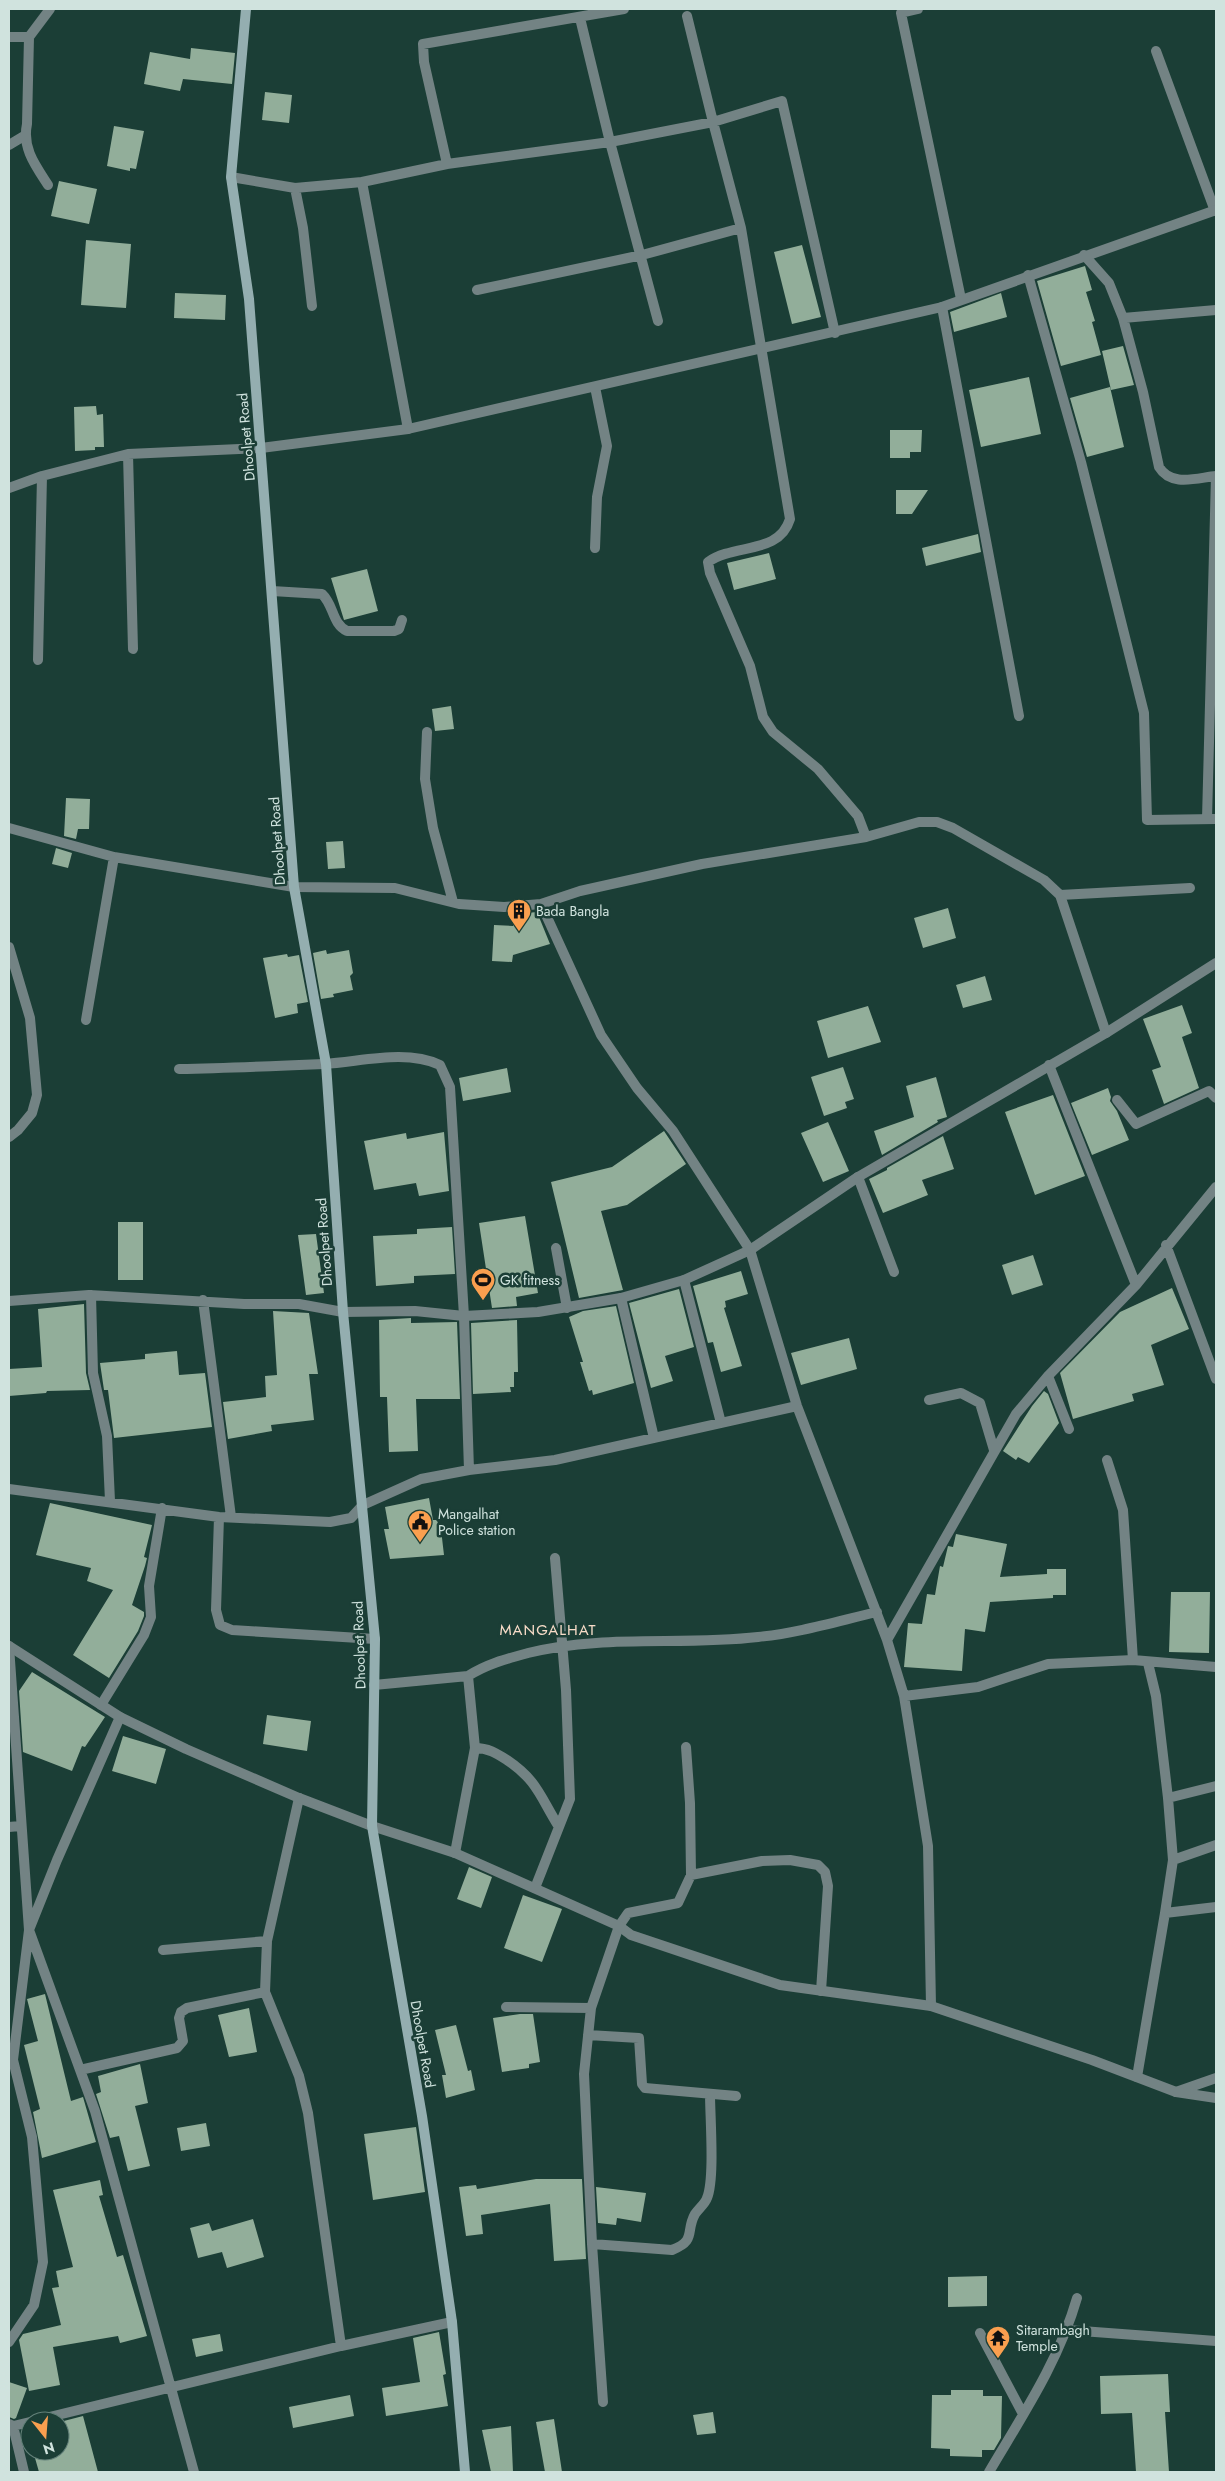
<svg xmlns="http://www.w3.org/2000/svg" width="1225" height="2481" font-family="Jost,sans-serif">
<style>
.building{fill:#92ae9a}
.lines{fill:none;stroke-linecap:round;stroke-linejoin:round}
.minor{stroke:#738384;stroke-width:10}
.tertiary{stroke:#738384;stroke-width:10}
.secondary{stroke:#94aeb0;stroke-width:10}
.labels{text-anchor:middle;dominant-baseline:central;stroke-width:5;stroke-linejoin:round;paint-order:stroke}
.street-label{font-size:14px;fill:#d0e3de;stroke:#1b3e36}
.poi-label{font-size:14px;fill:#d0e3de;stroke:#1b3e36;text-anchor:start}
.neighbourhood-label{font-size:15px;letter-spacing:1px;fill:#f7dcc8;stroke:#1b3e36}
</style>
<rect width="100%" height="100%" fill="#1b3e36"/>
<path class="building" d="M191,48L235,53L232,84L183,79L180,91L144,84L150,52L190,59Z
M265,92L292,95L289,123L262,120Z
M114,126L144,131L136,169L130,168V171L107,166Z
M59,181L97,189L89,224L51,216Z
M86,240L131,244L126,308L81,305Z
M802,245L821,317L792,324L774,252Z
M1085,266L1092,290L1086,292L1095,321L1092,322L1101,355L1061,366L1037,281Z
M175,293L226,295L225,320L174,318Z
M1001,293L1007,317L954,332L950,312Z
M1123,346L1134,385L1111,390L1102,351Z
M1029,377L1041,434L981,447L969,390Z
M1110,387L1124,447L1087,457L1070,398Z
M96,406L97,415L103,414L104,447H95V450L75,451L74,407Z
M890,430H922L921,452H910V458H890Z
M896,490H928L912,514H896Z
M978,534L981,552L926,566L922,548Z
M769,553L776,579L734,590L727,563Z
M367,569L378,611L344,620L331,578Z
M451,706L454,729L435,731L432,709Z
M66,798L90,799L89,829H78L76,839L64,836Z
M343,841L345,868L328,869L326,842Z
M56,848L72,853L68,868L52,864Z
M948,908L956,938L923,948L914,918Z
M537,912L550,944L513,955L512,962L492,961L494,925L513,926L516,914Z
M326,950L327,954L349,950L353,973L350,976L353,990L333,994L334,997L321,999L313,953Z
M287,954L288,957L299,955L308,1002L297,1004L298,1013L275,1018L263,958Z
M985,976L992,1000L963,1008L956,985Z
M1182,1005L1192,1033L1182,1037L1199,1088L1164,1104L1152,1070L1161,1067L1143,1019Z
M868,1006L881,1042L828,1058L817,1021Z
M843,1067L854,1099L845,1102L847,1108L824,1116L811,1077Z
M507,1068L511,1092L463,1101L459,1078Z
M936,1077L947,1117L937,1120L938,1122L882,1155L874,1131L914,1117L906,1086Z
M1108,1088L1111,1097L1110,1101L1117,1111L1129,1140L1092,1155L1071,1103Z
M1053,1095L1085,1176L1035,1195L1005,1112Z
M828,1122L849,1171L823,1182L801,1133Z
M664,1131L686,1164L627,1205L601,1211L623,1290L579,1298L551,1182L612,1167Z
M444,1132L449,1191L419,1196L416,1183L374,1190L364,1141L406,1133L407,1139Z
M943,1136L954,1169L922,1180L928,1195L883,1213L869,1179L887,1170V1168Z
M525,1216L538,1293L516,1297L517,1306L492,1308L479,1223Z
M118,1222H143V1280H118Z
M452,1227L455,1274L414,1276V1283L376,1286L373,1236L417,1234V1229Z
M316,1234L324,1293L306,1295L298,1235Z
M1033,1255L1043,1285L1012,1295L1002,1265Z
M741,1271L748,1294L725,1301L726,1307L724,1308L742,1366L721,1372L713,1342L708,1343L693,1286Z
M1172,1288L1189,1329L1151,1345L1164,1385L1132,1394L1134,1401L1073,1419L1060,1373L1120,1312Z
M679,1289L694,1347L665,1356L673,1381L651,1388L629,1303Z
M84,1304L86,1373L90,1390L47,1391L46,1393L9,1396V1369L42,1367L38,1309Z
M616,1306L634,1383L593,1395L592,1390L589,1391L580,1362H583L569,1317L583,1311Z
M273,1311L309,1313L318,1374H309L314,1420L271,1425L272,1431L228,1439L223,1402L266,1397L265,1376L277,1375Z
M411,1318V1323L457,1322L460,1399H416L418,1451L389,1452L387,1397H380L379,1320Z
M517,1320L518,1372H514V1387H510L511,1392L473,1394L471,1323Z
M849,1338L857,1369L801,1385L791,1353Z
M177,1351L179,1375L205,1373L212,1427L114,1438L108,1390H104L100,1363L145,1359V1354Z
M1044,1391L1048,1394L1059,1423L1029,1463L1018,1457L1016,1460L1003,1451L1032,1406Z
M429,1498L433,1520H437L442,1538L444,1555L390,1559L384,1529H389L385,1507Z
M50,1503L152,1525L144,1557L147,1558L145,1566L132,1605L144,1612V1616L138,1631L109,1678L73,1655L113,1590L87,1581L91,1568L36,1555Z
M956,1534L1007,1544L1000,1577L1047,1574V1569H1066V1595H1053V1598L990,1602L985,1632L965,1629L962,1671L904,1667L908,1623L922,1624L927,1594L935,1595L940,1566L943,1567L948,1546L953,1547Z
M1171,1592H1210L1209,1653L1169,1652Z
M32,1672L105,1717L85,1747L82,1746L72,1771L23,1752L19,1691Z
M267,1715L311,1721L307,1751L263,1744Z
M123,1736L166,1749L156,1784L112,1771Z
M469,1867L492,1877L481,1908L457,1899Z
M523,1895L562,1909L542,1962L504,1948Z
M45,1994L71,2101L83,2097L96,2142L42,2158L33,2112L40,2109L24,2045L38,2041L27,1999Z
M249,2008L257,2052L229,2057L218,2015Z
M520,2014H533L540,2062L529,2064V2068L502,2072L493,2018Z
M456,2025L468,2071L471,2070L475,2090L446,2098L442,2075H446L435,2030Z
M140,2064L148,2103L135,2106L150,2166L128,2171L119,2136L110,2138L96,2094L101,2092L98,2076Z
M206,2123L210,2146L181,2151L177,2128Z
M416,2127L425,2192L373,2200L364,2134Z
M536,2179H582L586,2259L554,2261L550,2204L481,2215L483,2234L466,2236L459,2187L476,2185L477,2189Z
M100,2180L103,2195L99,2196L117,2257L123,2255L147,2336L120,2343L118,2336L53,2347L60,2385L29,2391L19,2340L23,2334L61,2325L52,2288L59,2287L56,2271L73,2267L53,2190Z
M596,2187L646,2193L641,2222L617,2218L616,2225L598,2223Z
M253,2219L264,2257L227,2268L222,2252L198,2258L190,2228L209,2223L212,2231Z
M987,2276V2306L948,2307V2277Z
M439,2332L446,2374L443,2375L448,2406L386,2416L382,2388L420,2382L413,2338Z
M220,2334L223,2351L196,2357L192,2339Z
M1168,2374L1170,2412H1165L1169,2472H1136L1132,2413L1101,2414L1100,2376Z
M9,2382L27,2388L16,2418L14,2419L9,2417Z
M951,2390H983V2396H1002L1001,2438L994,2450H982V2457L950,2456V2449L931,2448L932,2395H951Z
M350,2395L354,2416L293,2428L289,2407Z
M713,2412L716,2433L697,2435L693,2415Z
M83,2416L98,2472H39L33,2451H60V2422Z
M554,2419L562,2472H545L536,2422Z
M511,2426L513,2472H491L482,2430Z"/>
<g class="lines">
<path class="minor" d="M918,9L901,13L961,299
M687,16L713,122L782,101L835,333
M580,18L610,142L658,321
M9,37H29
M1156,51L1215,211
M9,145L24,136
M447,164L424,62L423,44L624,9
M231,177L295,188
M362,182L447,164L610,142L713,122L741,228L790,519C779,555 735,543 708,562L710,573L750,666L763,717L773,732L818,769L858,816L866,837
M48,185C35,165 22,148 27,124L29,37L50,9
M1084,255L1109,283L1123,318L1143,392L1159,467C1171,487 1196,478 1216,476
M1028,275L1081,462L1144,713L1147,820L1216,819
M477,290L642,255L741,228
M312,306L303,228L295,188L362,182L408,429
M942,307L1019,716
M1123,318L1216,310
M595,387L607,446L597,497L595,548
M128,454L133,649
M9,488L42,476L128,454L261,448
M272,591L322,594C334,605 332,624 347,631H394L399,629L402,620
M38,660L42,476
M427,732L425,779L433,828L453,902
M1207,819L1216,476
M9,828L114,857L294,887L395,888L459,904L504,907L541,904L580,891L702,864L866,837L919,822H937L953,828L1044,880L1060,895L1106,1033
M1060,895L1190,888
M541,904L601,1035L637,1088L673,1131L750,1250L797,1406L887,1640
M9,947L30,1018L37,1095L32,1113L18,1130L9,1137
M86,1020L114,857
M1049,1065L1136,1285
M179,1069C227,1068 276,1066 324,1064C361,1062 405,1049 440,1065L450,1087L464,1316L469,1470L555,1460L797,1406
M1117,1100L1136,1124L1209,1091L1216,1098
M858,1177L894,1272
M1166,1245L1216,1379
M556,1248L567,1308
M684,1280L721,1423
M91,1295L93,1373L107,1436L110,1501
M621,1298L654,1438
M203,1300L231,1517
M9,1301L89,1295L244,1304H299L343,1312
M1048,1376L1069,1429
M929,1400L961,1393L980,1403L994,1450
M1107,1460L1123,1510L1133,1660
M9,1489L219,1517L330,1522L351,1518L363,1505L421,1479L469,1470
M219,1517L216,1610L220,1625L232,1630L375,1639
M9,1646L29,1930L13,2060
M1148,1663L1156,1696L1168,1798L1173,1860L1165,1913
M374,1685L468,1676
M904,1696L978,1687L1048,1664L1133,1660L1216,1667
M101,1705L144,1635L151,1617L149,1586L162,1508
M120,1717L57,1860L29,1930L95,2111L194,2472
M475,1748C488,1748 496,1753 507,1760C538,1781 540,1797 559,1827
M299,1798L267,1941L265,1992L299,2076L308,2113L341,2346
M1168,1798L1216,1786
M9,1827L20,1826
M455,1853L475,1748L468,1676C487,1664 506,1659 528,1653C604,1634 681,1646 758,1637C798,1633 838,1621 877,1612
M1173,1860L1216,1845
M691,1875L762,1861L790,1860L818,1865L825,1872L828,1886L821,1991
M535,1888L570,1799L566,1690L555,1558
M163,1950L267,1941
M931,2006L928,1846L904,1696L887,1640L1016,1414L1048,1376L1136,1285L1216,1187
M506,2007L591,2008
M588,2035L639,2038L642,2084L645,2088L736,2096
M9,2060H13L32,2137L43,2262L34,2305L9,2342
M80,2070L177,2048L183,2041L179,2018L181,2012L187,2008L265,1992
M1137,2077L1165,1913L1216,1907
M1176,2092L1216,2078
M592,2244L672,2250C697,2240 685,2232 695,2214C699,2208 705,2204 707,2198C715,2179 710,2117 710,2094
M1068,2330L1216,2341
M980,2333L1023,2414
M603,2402L592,2244L584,2074L591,2008L619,1926L628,1913L678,1903L691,1875L690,1803L686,1747
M33,2421L341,2346L452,2322
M9,2424L13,2426L24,2472
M9,2427L30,2422
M989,2472C1022,2416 1059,2361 1077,2298"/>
<path class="tertiary" d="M261,448L408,429L942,307L1216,210
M343,1312L415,1311L464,1316L538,1312L621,1298L684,1280L750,1250L858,1177L1106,1033L1216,963
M9,1646L120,1717L186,1749L299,1798L372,1826L455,1853L619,1926L631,1935L780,1985L931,2006L1092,2060L1176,2092L1216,2098"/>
<path class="secondary" d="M246,9L231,177L249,299L294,887L326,1064L343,1312L375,1639L372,1826L422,2116L452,2322L465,2472"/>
</g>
<defs>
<symbol id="building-pin" viewBox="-11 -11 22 30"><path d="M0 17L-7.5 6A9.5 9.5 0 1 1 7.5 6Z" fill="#fa9f4f" stroke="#1b3e36"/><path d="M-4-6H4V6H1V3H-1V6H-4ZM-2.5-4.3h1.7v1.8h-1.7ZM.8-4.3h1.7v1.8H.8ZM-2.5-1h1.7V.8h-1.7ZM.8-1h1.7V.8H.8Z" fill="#111"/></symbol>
<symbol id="stadium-pin" viewBox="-11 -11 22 30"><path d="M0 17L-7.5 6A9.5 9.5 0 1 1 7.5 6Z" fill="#fa9f4f" stroke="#1b3e36"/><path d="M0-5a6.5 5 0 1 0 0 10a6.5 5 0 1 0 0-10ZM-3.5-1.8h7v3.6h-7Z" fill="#111"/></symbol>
<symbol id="civic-pin" viewBox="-11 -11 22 30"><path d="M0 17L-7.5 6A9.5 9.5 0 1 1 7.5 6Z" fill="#fa9f4f" stroke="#1b3e36"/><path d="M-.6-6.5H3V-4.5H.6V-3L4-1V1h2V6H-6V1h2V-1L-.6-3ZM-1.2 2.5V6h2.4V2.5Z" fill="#111"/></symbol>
<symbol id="temple-pin" viewBox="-11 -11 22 30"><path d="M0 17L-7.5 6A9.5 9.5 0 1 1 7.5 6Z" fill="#fa9f4f" stroke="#1b3e36"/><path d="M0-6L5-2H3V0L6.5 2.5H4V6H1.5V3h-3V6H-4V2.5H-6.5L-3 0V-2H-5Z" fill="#111"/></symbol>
</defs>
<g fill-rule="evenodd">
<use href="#building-pin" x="505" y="897" width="28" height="38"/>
<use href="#stadium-pin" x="469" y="1266" width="28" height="38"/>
<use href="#civic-pin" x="406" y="1508" width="28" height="38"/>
<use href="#temple-pin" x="984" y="2324" width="28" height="38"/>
</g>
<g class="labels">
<g class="street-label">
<text transform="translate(246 437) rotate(-95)">Dhoolpet Road</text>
<text transform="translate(277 841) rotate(-94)">Dhoolpet Road</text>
<text transform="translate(324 1242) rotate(-94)">Dhoolpet Road</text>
<text transform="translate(359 1645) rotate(-92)">Dhoolpet Road</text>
<text transform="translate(423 2044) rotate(80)">Dhoolpet Road</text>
</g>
<g class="poi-label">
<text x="536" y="911">Bada Bangla</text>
<text x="500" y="1280">GK fitness</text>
<text x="438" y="1514">Mangalhat<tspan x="438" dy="16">Police station</tspan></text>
<text x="1016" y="2330">Sitarambagh<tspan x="1016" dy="16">Temple</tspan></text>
</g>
<g class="neighbourhood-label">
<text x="548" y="1630">MANGALHAT</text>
</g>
</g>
<rect width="1225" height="2481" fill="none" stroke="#d0e3de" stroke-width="20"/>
<g transform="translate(45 2436) rotate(163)"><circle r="24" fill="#1b3e36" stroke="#638079"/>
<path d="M0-4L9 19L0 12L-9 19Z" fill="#fa9f4f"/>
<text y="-8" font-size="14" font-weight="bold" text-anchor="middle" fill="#d0e3de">N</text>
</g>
</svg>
